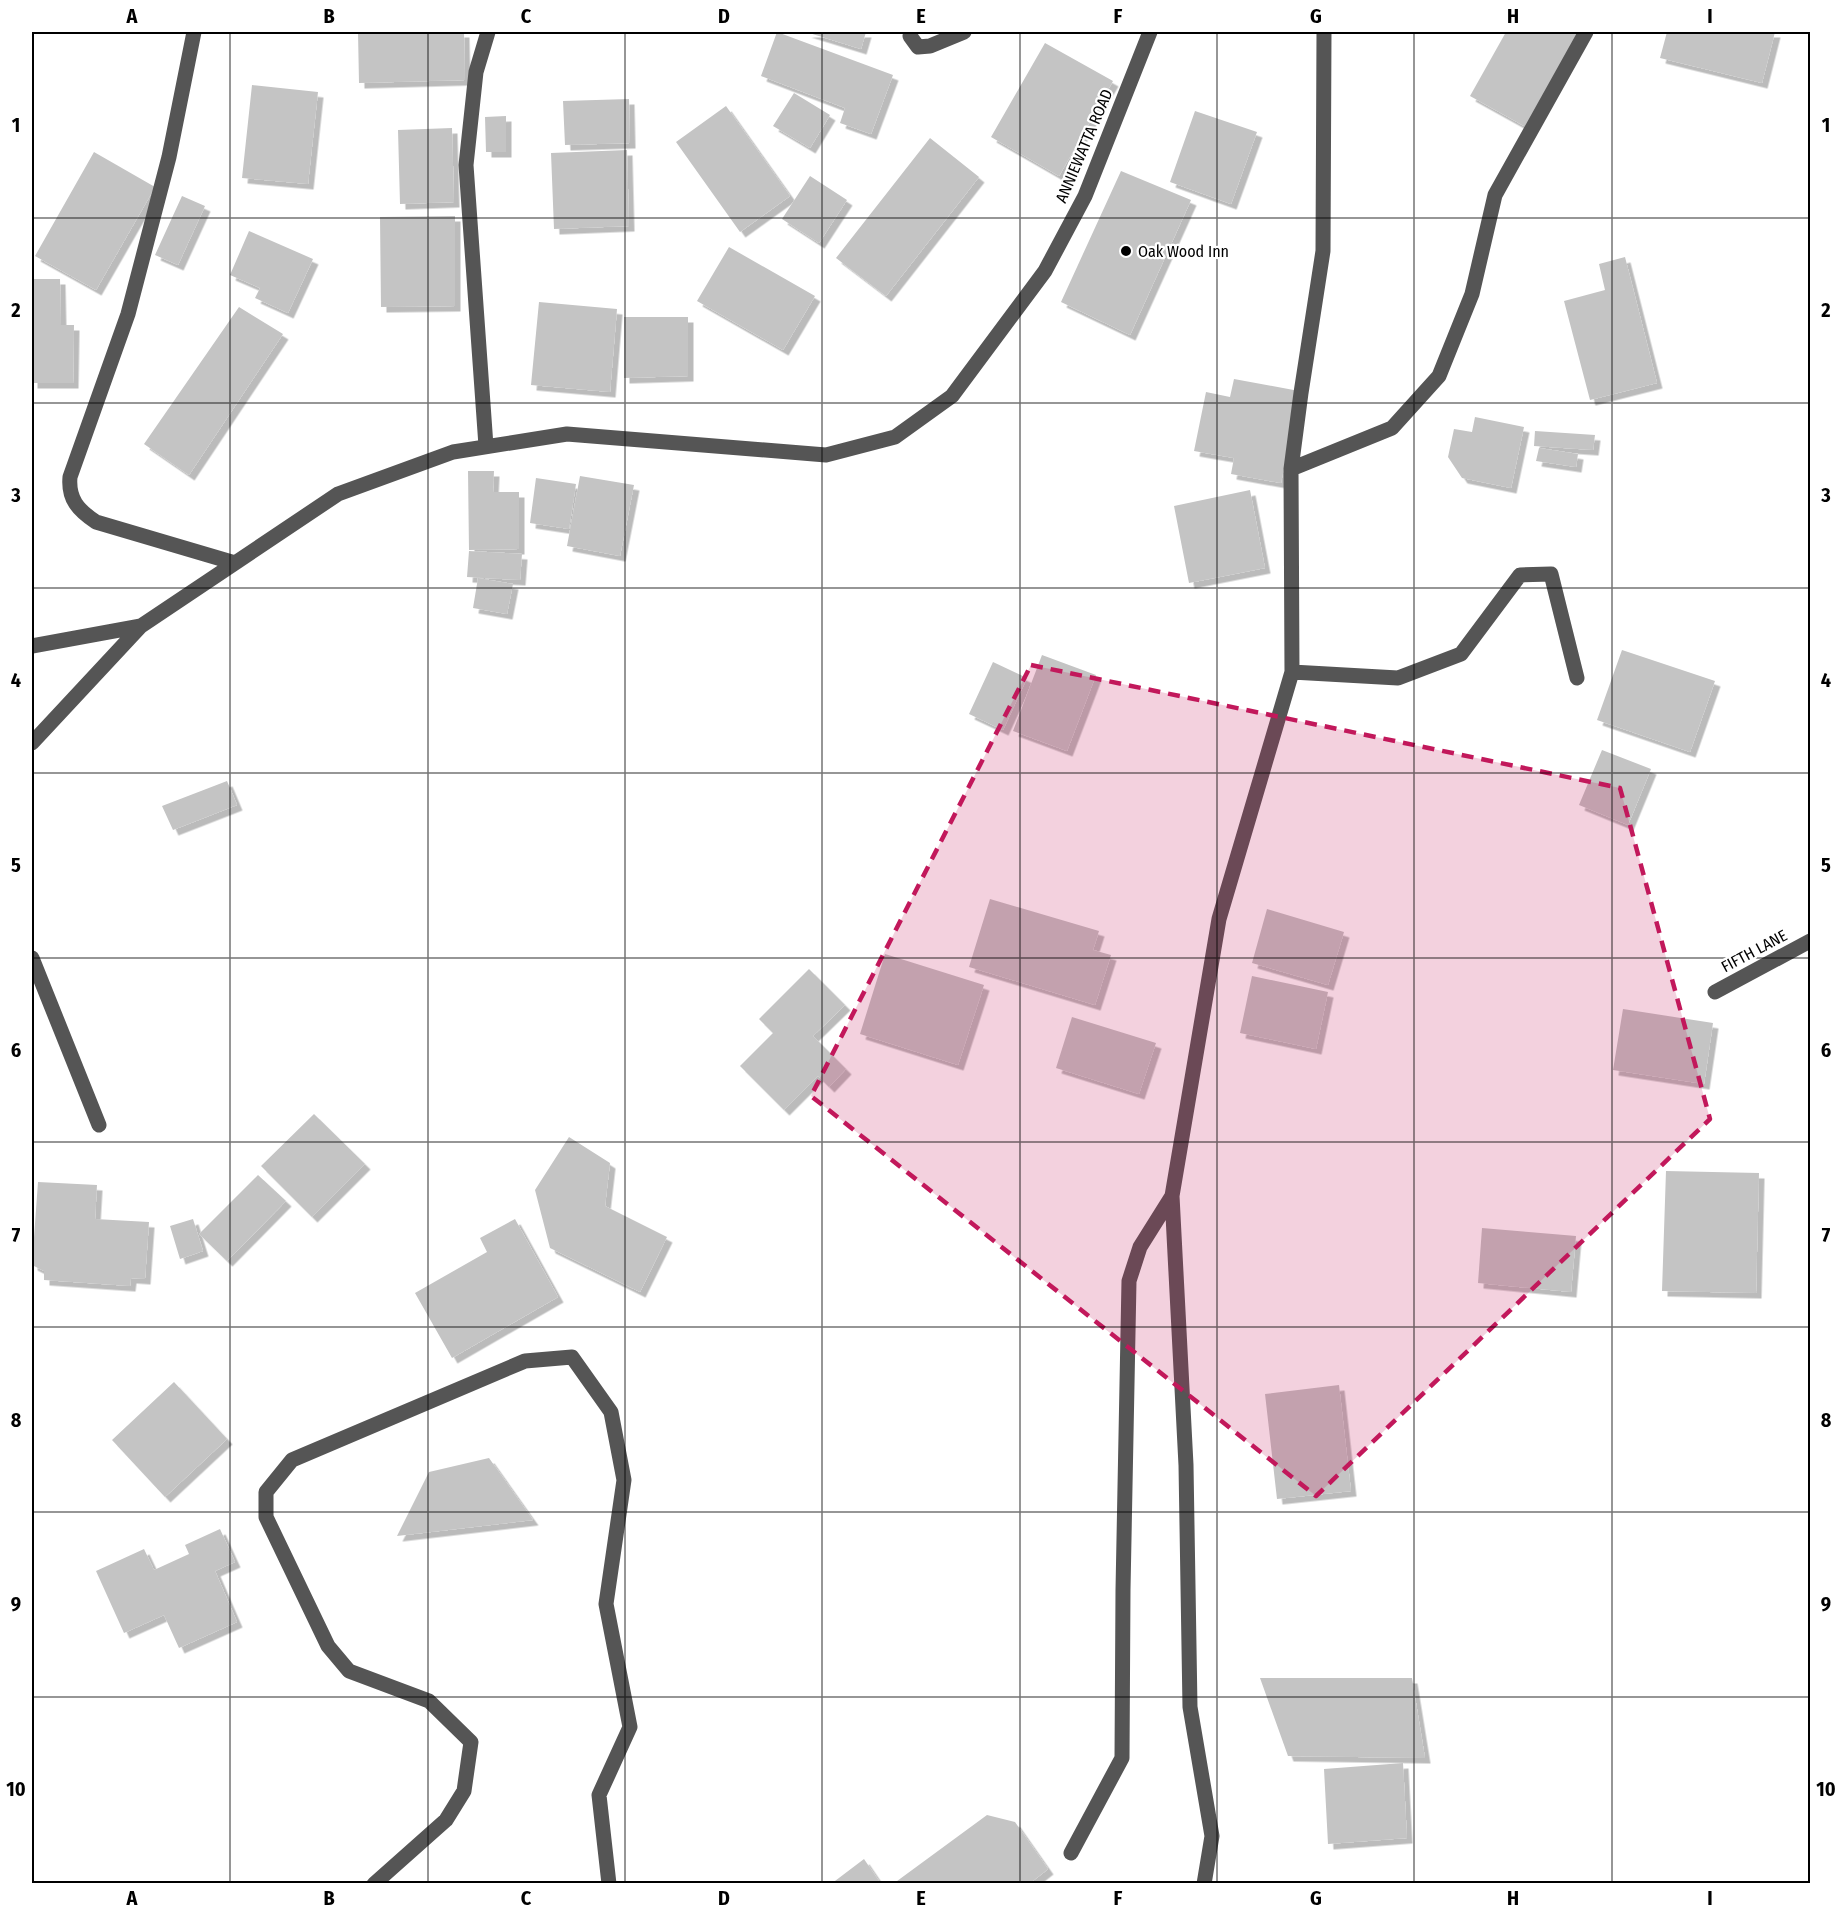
<svg xmlns="http://www.w3.org/2000/svg" width="1842" height="1915" font-family="'Fira Sans Condensed',sans-serif">
<style>
.building{fill:#c4c4c4;filter:url(#shadow)}
.lines{fill:none;stroke-linecap:round;stroke-linejoin:round}
.minor{stroke:#555;stroke-width:15}
.marked{fill:#c2185b;fill-opacity:0.2;stroke:#c2185b;stroke-width:4.5;stroke-dasharray:12 8;stroke-linejoin:round}
.grid{fill:none;stroke:#000;stroke-width:1.5;stroke-opacity:0.55}
.poi-dot{fill:#000;stroke:#fff;stroke-width:2}
.labels{text-anchor:middle;dominant-baseline:central;stroke-width:4.5;stroke-linejoin:round;paint-order:stroke}
.street-label{font-size:16px;fill:#000;stroke:#fff}
.poi-label{font-size:16px;fill:#000;stroke:#fff;text-anchor:start}
.neatline{fill:none;stroke:#000;stroke-width:2}
.grid-label{font-size:20px;text-anchor:middle;font-weight:bold;fill:#000}
</style>
<defs>
<filter id="shadow"><feDropShadow dx="5.5" dy="5.5" stdDeviation="0" flood-color="#0004"/></filter>
</defs>
<rect width="100%" height="100%" fill="#fff"/>
<path class="building" d="M358,32H464L465,80L359,83Z
M777,32L893,75L871,134L840,123L845,108L761,76Z
M806,32H866L861,49Z
M1506,32H1579L1528,128L1470,96Z
M1667,32H1775L1762,83L1660,58Z
M1045,43L1113,81L1059,176L991,137Z
M252,85L318,92L308,184L242,178Z
M794,93L830,115L810,148L773,126Z
M629,99L630,143L565,145L563,101Z
M726,106L790,196L740,232L676,142Z
M1195,111L1257,132L1231,204L1170,182Z
M506,116V152H486L485,117Z
M452,128L454,202L400,204L398,130Z
M930,138L979,177L886,296L836,258Z
M627,150L629,226L554,229L551,153Z
M94,152L155,187L96,290L35,256Z
M1121,171L1191,200L1130,335L1061,302Z
M810,176L847,200L819,243L782,219Z
M182,196L205,206L178,265L155,255Z
M455,216V306L381,307L380,217Z
M249,231L313,259L288,313L255,298L260,288L230,275Z
M729,247L815,296L783,350L697,301Z
M1625,257L1657,383L1590,400L1564,301L1605,290L1599,264Z
M32,279H60L61,325H74L73,383H32Z
M539,302L617,309L610,392L531,385Z
M239,307L283,334L189,475L144,444Z
M624,317H688V376L624,378Z
M1234,379L1299,391L1281,483L1231,474L1234,458L1194,451L1206,392L1230,397Z
M1475,417L1524,427L1511,488L1462,478L1448,457L1454,429L1472,432Z
M1535,431L1595,435L1593,450L1534,446Z
M1539,448L1578,454L1576,467L1536,461Z
M468,471H494L493,492H519V549L469,550Z
M580,476L634,485L620,556L567,546Z
M536,478L576,484L569,529L530,523Z
M1250,490L1265,568L1189,583L1174,506Z
M469,551L522,554L520,580L467,577Z
M478,578L513,584L507,614L473,608Z
M1622,650L1715,681L1690,752L1597,720Z
M1042,655L1096,675L1067,751L1013,731Z
M993,662L1027,678L1003,730L969,714Z
M1602,750L1651,769L1628,825L1579,805Z
M227,781L237,805L173,830L162,806Z
M990,899L1099,931L1093,950L1111,955L1095,1005L969,967Z
M1267,909L1344,932L1328,985L1252,963Z
M885,954L984,985L958,1065L860,1034Z
M809,969L845,1005L813,1036L846,1069L829,1087L818,1076L784,1110L740,1066L773,1033L759,1019Z
M1252,976L1328,992L1316,1049L1240,1033Z
M1623,1009L1713,1023L1704,1084L1613,1070Z
M1072,1017L1156,1043L1139,1094L1056,1068Z
M314,1114L365,1164L312,1217L261,1166Z
M569,1137L610,1163L605,1206L667,1237L640,1292L550,1248L535,1190Z
M1666,1171L1759,1173L1756,1293L1662,1291Z
M258,1175L286,1201L227,1261L199,1234Z
M38,1182L97,1185L95,1219L149,1222L145,1279L131,1278L130,1286L44,1280V1271L32,1265Z
M193,1219L203,1251L180,1259L170,1226Z
M515,1219L558,1297L452,1358L415,1293L487,1252L480,1238Z
M1482,1228L1576,1236L1571,1292L1478,1283Z
M174,1382L227,1439L165,1497L112,1440Z
M1339,1385L1351,1491L1277,1499L1265,1394Z
M489,1458L533,1520L397,1536L429,1472Z
M220,1529L235,1562L215,1571L237,1622L179,1648L164,1615L124,1633L96,1571L144,1549L154,1570L189,1554L185,1545Z
M1260,1678H1412L1425,1758L1288,1756Z
M1403,1763L1407,1838L1328,1844L1324,1769Z
M987,1815L1015,1822L1048,1869L1029,1884H893Z
M864,1859L881,1884H831Z"/>
<g class="lines">
<path class="minor" d="M194,32L169,157L128,314L70,477C68,499 78,510 96,522L235,563
M911,32L910,36L918,47L930,46L964,32
M486,446L466,165L476,72L488,32
M1291,469L1392,428L1439,376L1472,294L1495,195L1586,32
M32,646L141,626
M1292,672L1398,678L1461,654L1520,575L1551,574L1577,678
M32,743L141,626L338,494L453,452L567,434L826,455L895,437L952,396L1045,271L1085,196L1150,32
M32,958L99,1125
M1715,992L1810,941
M1071,1853L1122,1758L1123,1590L1129,1281L1140,1247L1172,1196
M374,1884L446,1820L464,1791L471,1742L429,1701L349,1671L328,1646L266,1517V1492L292,1460L525,1361L572,1357L611,1412L624,1480L606,1604L630,1727L599,1795L609,1884
M1204,1884L1212,1836L1190,1707L1186,1465L1172,1196L1219,919L1292,672L1291,469L1301,393L1323,251L1324,32"/>
</g>
<path class="marked" d="M1031,665L1620,788L1710,1119L1316,1496L811,1096Z"/>
<path class="grid" d="M230,32V1884M428,32V1884M625,32V1884M822,32V1884M1020,32V1884M1217,32V1884M1414,32V1884M1612,32V1884M32,218H1810M32,403H1810M32,588H1810M32,773H1810M32,958H1810M32,1142H1810M32,1327H1810M32,1512H1810M32,1697H1810"/>
<circle class="poi-dot" cx="1126" cy="251" r="6"/>
<g class="labels">
<g class="street-label">
<text transform="translate(1084 146) rotate(-67)">ANNIEWATTA ROAD</text>
<text transform="translate(1754 951) rotate(-28)">FIFTH LANE</text>
</g>
<g class="poi-label">
<text x="1138" y="251">Oak Wood Inn</text>
</g>
</g>
<rect width="1842" height="1915" fill="none" stroke="#ffffff" stroke-width="66"/>
<rect x="33" y="33" width="1776" height="1849" class="neatline"/>
<g class="grid-label">
<text x="132" y="23">A</text>
<text x="329" y="23">B</text>
<text x="526" y="23">C</text>
<text x="724" y="23">D</text>
<text x="921" y="23">E</text>
<text x="1118" y="23">F</text>
<text x="1316" y="23">G</text>
<text x="1513" y="23">H</text>
<text x="1710" y="23">I</text>
<text x="16" y="132">1</text>
<text x="1826" y="132">1</text>
<text x="16" y="317">2</text>
<text x="1826" y="317">2</text>
<text x="16" y="502">3</text>
<text x="1826" y="502">3</text>
<text x="16" y="687">4</text>
<text x="1826" y="687">4</text>
<text x="16" y="872">5</text>
<text x="1826" y="872">5</text>
<text x="16" y="1057">6</text>
<text x="1826" y="1057">6</text>
<text x="16" y="1242">7</text>
<text x="1826" y="1242">7</text>
<text x="16" y="1427">8</text>
<text x="1826" y="1427">8</text>
<text x="16" y="1611">9</text>
<text x="1826" y="1611">9</text>
<text x="16" y="1796">10</text>
<text x="1826" y="1796">10</text>
<text x="132" y="1905">A</text>
<text x="329" y="1905">B</text>
<text x="526" y="1905">C</text>
<text x="724" y="1905">D</text>
<text x="921" y="1905">E</text>
<text x="1118" y="1905">F</text>
<text x="1316" y="1905">G</text>
<text x="1513" y="1905">H</text>
<text x="1710" y="1905">I</text>
</g>
</svg>
